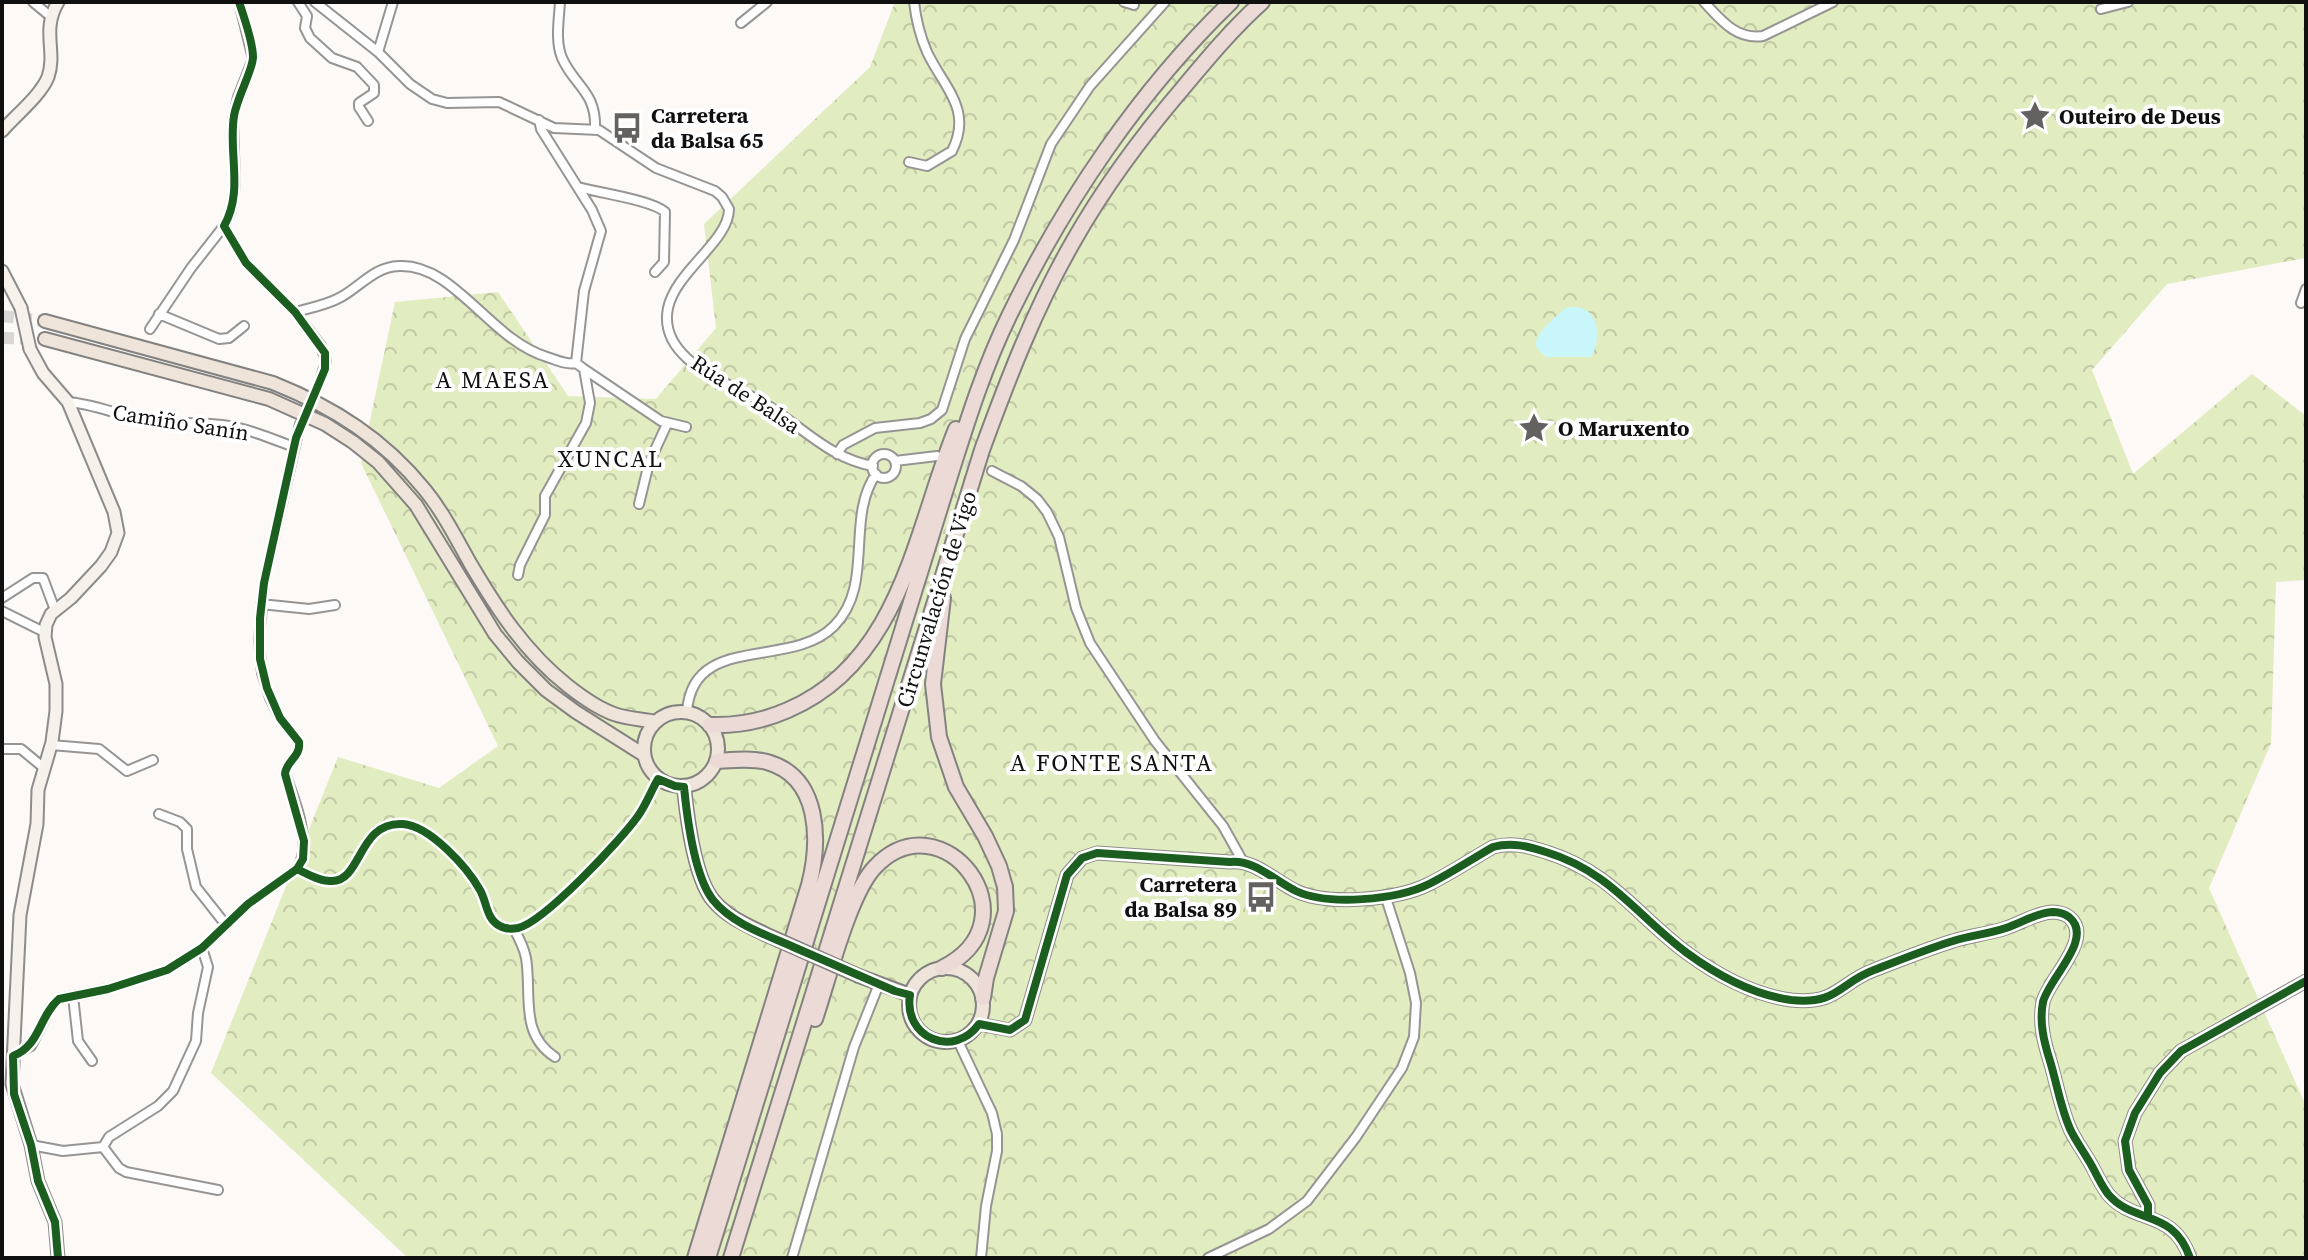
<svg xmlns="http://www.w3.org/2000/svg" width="2308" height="1260" font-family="'Source Serif 4',serif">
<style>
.forest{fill:url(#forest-crowns)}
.water{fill:#c8f6fb}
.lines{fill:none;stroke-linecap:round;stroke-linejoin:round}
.street-tunnel{stroke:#d9d6d4;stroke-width:8;stroke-dasharray:8 4;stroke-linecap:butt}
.primary-tunnel{stroke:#d9d6d4;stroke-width:12;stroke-dasharray:12 6;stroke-linecap:butt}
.street-casing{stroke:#969594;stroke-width:12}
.secondary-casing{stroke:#8d8c8a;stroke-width:15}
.primary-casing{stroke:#848281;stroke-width:16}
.highway-casing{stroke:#848281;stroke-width:18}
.street{stroke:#fffefe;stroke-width:8}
.secondary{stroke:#f6f1eb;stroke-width:11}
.primary{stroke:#eee4da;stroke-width:12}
.highway{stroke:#ebdad6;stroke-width:14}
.secondary-bridge-casing{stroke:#8d8c8a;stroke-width:15;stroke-linecap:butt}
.primary-bridge-casing{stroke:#848281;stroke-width:16;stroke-linecap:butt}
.secondary-bridge{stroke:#f6f1eb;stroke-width:11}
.primary-bridge{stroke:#eee4da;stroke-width:12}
.cycleway-casing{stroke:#fff;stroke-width:13}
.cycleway{stroke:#1b5e20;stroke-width:8}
.labels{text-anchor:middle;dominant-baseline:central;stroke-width:8;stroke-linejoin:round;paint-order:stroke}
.poi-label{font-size:22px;font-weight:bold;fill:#101010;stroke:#fff;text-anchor:start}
.street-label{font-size:22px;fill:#101010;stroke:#fff}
.neighbourhood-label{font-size:24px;letter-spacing:2px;fill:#101010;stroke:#fff}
</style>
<defs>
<pattern id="forest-crowns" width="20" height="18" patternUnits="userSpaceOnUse" patternTransform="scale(2)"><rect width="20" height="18" fill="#e1ecc0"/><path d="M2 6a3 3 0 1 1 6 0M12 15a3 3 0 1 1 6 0" fill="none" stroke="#c0c9a4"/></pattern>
</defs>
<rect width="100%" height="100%" fill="#fcf9f6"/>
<path class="forest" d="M895,2H2306V258L2167,284L2092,370L2133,474L2252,374L2306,416V580L2276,582L2271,743L2209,888L2306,1106V1258H408L211,1073L338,757L439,788L498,746L361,463L395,302L498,292L568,396L656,399L716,328L704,224L870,67Z"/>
<path class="water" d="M1567,307C1572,308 1577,306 1581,308C1601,314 1600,343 1591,357H1547C1546,357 1537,349 1537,348C1530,336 1559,314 1567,307Z"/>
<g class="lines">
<path class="street-tunnel" d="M304,416L320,381
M954,460L992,471"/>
<path class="primary-tunnel" d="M2,316L45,321
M2,338L45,339"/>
<defs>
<path id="street" d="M33,2L50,16
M298,2L307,16L305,28L310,38L332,58L357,67L374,85V93L359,103V107L368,121
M315,2L378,52L410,84L432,99L447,103L499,102L554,128L599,130L656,168L715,191L722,197L729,209C729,241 676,271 668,308C657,362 733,384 767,405C802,427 831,459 873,466
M560,2C559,20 555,41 562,58C575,87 597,92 595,130
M1124,2L1134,5
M1704,2C1721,20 1736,40 1763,36L1833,2
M2101,9L2128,2
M741,23L767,2
M378,52L393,2
M539,120L541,129L592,210L601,231L584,291L576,363
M909,162L927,166L952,151C973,109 944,88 927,52C920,36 916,19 914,2
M578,187C599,193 652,200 665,212L664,262L655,272
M224,226L246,263L295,312L321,346L326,361L320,381
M2301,303L2306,289
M295,312C310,308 327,305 341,297C361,286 374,267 399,266C454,263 490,340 547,357C557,360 566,365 576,363L584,369L590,403L586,423L545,496V515L520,565L518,575
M159,314L219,339L229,338L244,326
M150,329L191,268L224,226L231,211L235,186L233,120L238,97L253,59L239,2
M584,369L661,421L686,427
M68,402C95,404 120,416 147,420C172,424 197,422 222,425C247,428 270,438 294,447
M837,454L843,445L875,428L920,423L931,419L942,410L965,339L1014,240L1051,144L1090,86L1165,2
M872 466a12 12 0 1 1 24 0a12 12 0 1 1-24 0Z
M895,461L937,456
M992,471L1021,486L1037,499L1047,512L1059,537L1076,608L1090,643L1155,741L1223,826L1242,860
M639,504L649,463L667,424
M2,598L33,578H43L55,610
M261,604L309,609L335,605
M2,611L44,632
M687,712C692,632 791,670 834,626C875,585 845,519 876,474
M51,745L99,749L127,771L153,760
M2,749H21L44,768
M159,814L180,822L187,829V849L196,887L226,925
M297,869C307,874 321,882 332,881C362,881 358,821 403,824C430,826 467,867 480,890C487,902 486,919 500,926C505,929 512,929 518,928C544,922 621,840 638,816C646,805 651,791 658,779
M514,929C519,938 524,948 526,958C532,994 519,1034 555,1057
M73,996L78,1041L92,1061
M958,1041L992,1113L997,1134V1151L986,1206L981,1258
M13,1056L31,1046L51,1007L59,999L108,989L167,970L202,948L248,904L297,869C313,845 295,800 285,774C286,761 301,757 299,742L280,718L270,698L262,673L259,640L264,583L300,424
M31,1145L63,1151L103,1147L119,1168L126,1172L218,1190
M103,1147L109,1137L158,1106L173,1091L196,1041L198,1013L208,967L202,948
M792,1258L854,1047L879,984
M1208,1258L1269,1229L1307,1201L1356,1137L1402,1068L1414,1037L1416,1003L1410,973L1385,895"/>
<path id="secondary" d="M2,131C15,116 41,95 48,77C57,51 41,31 58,2
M2,271L21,308
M30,349L43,373L68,402L114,512L118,533L111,552L101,566L71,598L51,614L46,625L45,637L56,684V711L52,742L38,790L37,824L20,915L12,1084L31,1145L38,1181L55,1222L58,1258
M979,1024L1010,1030L1025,1020L1067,875L1082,858L1097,853L1230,862C1254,859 1275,881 1296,891C1328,906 1397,900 1429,884C1451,873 1472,859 1493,847C1511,842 1528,846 1546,852C1611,872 1636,915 1687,953C1717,975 1754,995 1791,1000C1838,1005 1839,983 1874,970C1900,960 1927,949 1953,941C1971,935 1989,934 2006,928C2021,923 2036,913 2052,912C2058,912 2065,914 2069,917C2095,938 2049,978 2043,1002C2039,1022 2044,1042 2050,1061C2057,1084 2061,1110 2071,1131C2077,1143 2086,1155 2093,1168C2097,1176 2102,1186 2108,1194C2134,1225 2173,1208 2190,1258
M2148,1215V1205L2129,1170L2125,1141L2135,1113L2160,1073L2181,1051L2306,981"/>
<path id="primary" d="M45,321L273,383C333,407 384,439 425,490C443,512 456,538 470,563C497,609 525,652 568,686C582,697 597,708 614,714C628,719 642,719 656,722
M45,339L269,399L325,424L353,442L378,462L416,505L495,634L518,662L546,690L576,712L644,755
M644 749a37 37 0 1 1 74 0a37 37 0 1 1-74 0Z
M684,787C687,817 694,877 713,900C727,917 747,925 765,934
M909 1005a37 37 0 1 1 74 0a37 37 0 1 1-74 0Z
M859,976L910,995"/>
<path id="highway" d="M943,598L933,684L939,737L956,787L985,836L999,866L1005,887L1006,911L986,978L983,998
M710,725C737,726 763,721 788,710C901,662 915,530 956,429
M815,1019C828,981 849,894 875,867C942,796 1039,920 942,968
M695,1258L809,885C820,842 821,777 767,762C752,758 734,760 717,761
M708,1258L945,492C964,432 982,371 1010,314C1065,201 1140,90 1231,2
M731,1258L982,450C1008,379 1035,308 1073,242C1104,187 1142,136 1183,88C1208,58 1233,28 1262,2"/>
</defs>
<use href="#street" class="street-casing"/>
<use href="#secondary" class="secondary-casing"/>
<use href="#primary" class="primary-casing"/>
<use href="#highway" class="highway-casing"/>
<use href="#street" class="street"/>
<use href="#secondary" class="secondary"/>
<use href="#primary" class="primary"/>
<use href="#highway" class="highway"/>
<defs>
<path id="secondary-bridge" d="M21,308L30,349"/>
<path id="primary-bridge" d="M765,934L859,976"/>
</defs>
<use href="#secondary-bridge" class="secondary-bridge-casing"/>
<use href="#primary-bridge" class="primary-bridge-casing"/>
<use href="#secondary-bridge" class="secondary-bridge"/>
<use href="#primary-bridge" class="primary-bridge"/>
<defs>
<path id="cycleway" d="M297,869C307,874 321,882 332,881C362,881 358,821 403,824C430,826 467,867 480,890C487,902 486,919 500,926C505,929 512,929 518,928C544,922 621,840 638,816C646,805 651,791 658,779L675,786L684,787C687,817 694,876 713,900C733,925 770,936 798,949C830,963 863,977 895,991L910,995C903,1038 954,1059 979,1024L1010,1030L1025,1020L1067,875L1082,858L1097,853L1230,862C1254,859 1275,881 1296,891C1328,906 1397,900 1429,884C1451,873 1472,859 1493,847C1511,842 1528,846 1546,852C1611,872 1636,915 1687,953C1717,975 1754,995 1791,1000C1838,1005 1839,983 1874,970C1900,960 1927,949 1953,941C1971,935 1989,934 2006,928C2021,923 2036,913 2052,912C2058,912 2065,914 2069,917C2095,938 2049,978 2043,1002C2039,1022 2044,1042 2050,1061C2057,1084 2061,1110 2071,1131C2077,1143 2086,1155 2093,1168C2097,1176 2102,1186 2108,1194C2134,1225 2173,1208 2190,1258
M2148,1215V1205L2129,1170L2125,1141L2135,1113L2160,1073L2181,1051L2306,981
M58,1258L55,1222L38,1181L31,1145L14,1094L13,1056C40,1046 39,1016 59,999L108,989L167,970L202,948L248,904L297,869L303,859L304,841L285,774C286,761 301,757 299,742L280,718L267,688L260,659V618L264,583L296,438L325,369V353L295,312L246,263L224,226C244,191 228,153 234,116C237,97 253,70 253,57C253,42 244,17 239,2"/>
</defs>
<use href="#cycleway" class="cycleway-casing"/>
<use href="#cycleway" class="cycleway"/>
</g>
<defs>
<symbol id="sight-bare" viewBox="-9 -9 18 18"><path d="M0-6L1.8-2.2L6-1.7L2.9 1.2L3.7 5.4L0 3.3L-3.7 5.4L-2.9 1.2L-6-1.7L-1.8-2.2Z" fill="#636260" stroke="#fff" stroke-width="2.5" paint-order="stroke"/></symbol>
<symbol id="bus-bare" viewBox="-9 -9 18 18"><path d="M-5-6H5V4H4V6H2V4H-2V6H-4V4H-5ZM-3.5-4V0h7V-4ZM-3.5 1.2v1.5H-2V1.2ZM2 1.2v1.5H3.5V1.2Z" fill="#636260" stroke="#fff" stroke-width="2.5" paint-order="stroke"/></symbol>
</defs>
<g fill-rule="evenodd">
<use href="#sight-bare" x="2013" y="94" width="44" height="44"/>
<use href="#bus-bare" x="605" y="106" width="44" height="44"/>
<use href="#sight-bare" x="1512" y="406" width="44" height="44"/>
<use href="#bus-bare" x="1239" y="875" width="44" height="44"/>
</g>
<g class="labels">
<g class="poi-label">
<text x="651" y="115">Carretera<tspan x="651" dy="25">da Balsa 65</tspan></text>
<text x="2059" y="116">Outeiro de Deus</text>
<text x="1558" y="428">O Maruxento</text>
<text x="1237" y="884" text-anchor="end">Carretera<tspan x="1237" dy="25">da Balsa 89</tspan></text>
</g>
<g class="street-label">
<text transform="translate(746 394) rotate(33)">Rúa de Balsa</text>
<text transform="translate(181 422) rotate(9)">Camiño Sanín</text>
<text transform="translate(936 599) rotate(-73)">Circunvalación de Vigo</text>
</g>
<g class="neighbourhood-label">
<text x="493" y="379">A MAESA</text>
<text x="611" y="458">XUNCAL</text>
<text x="1112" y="762">A FONTE SANTA</text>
</g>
</g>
<rect width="2308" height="1260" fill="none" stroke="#101010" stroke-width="8"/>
</svg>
